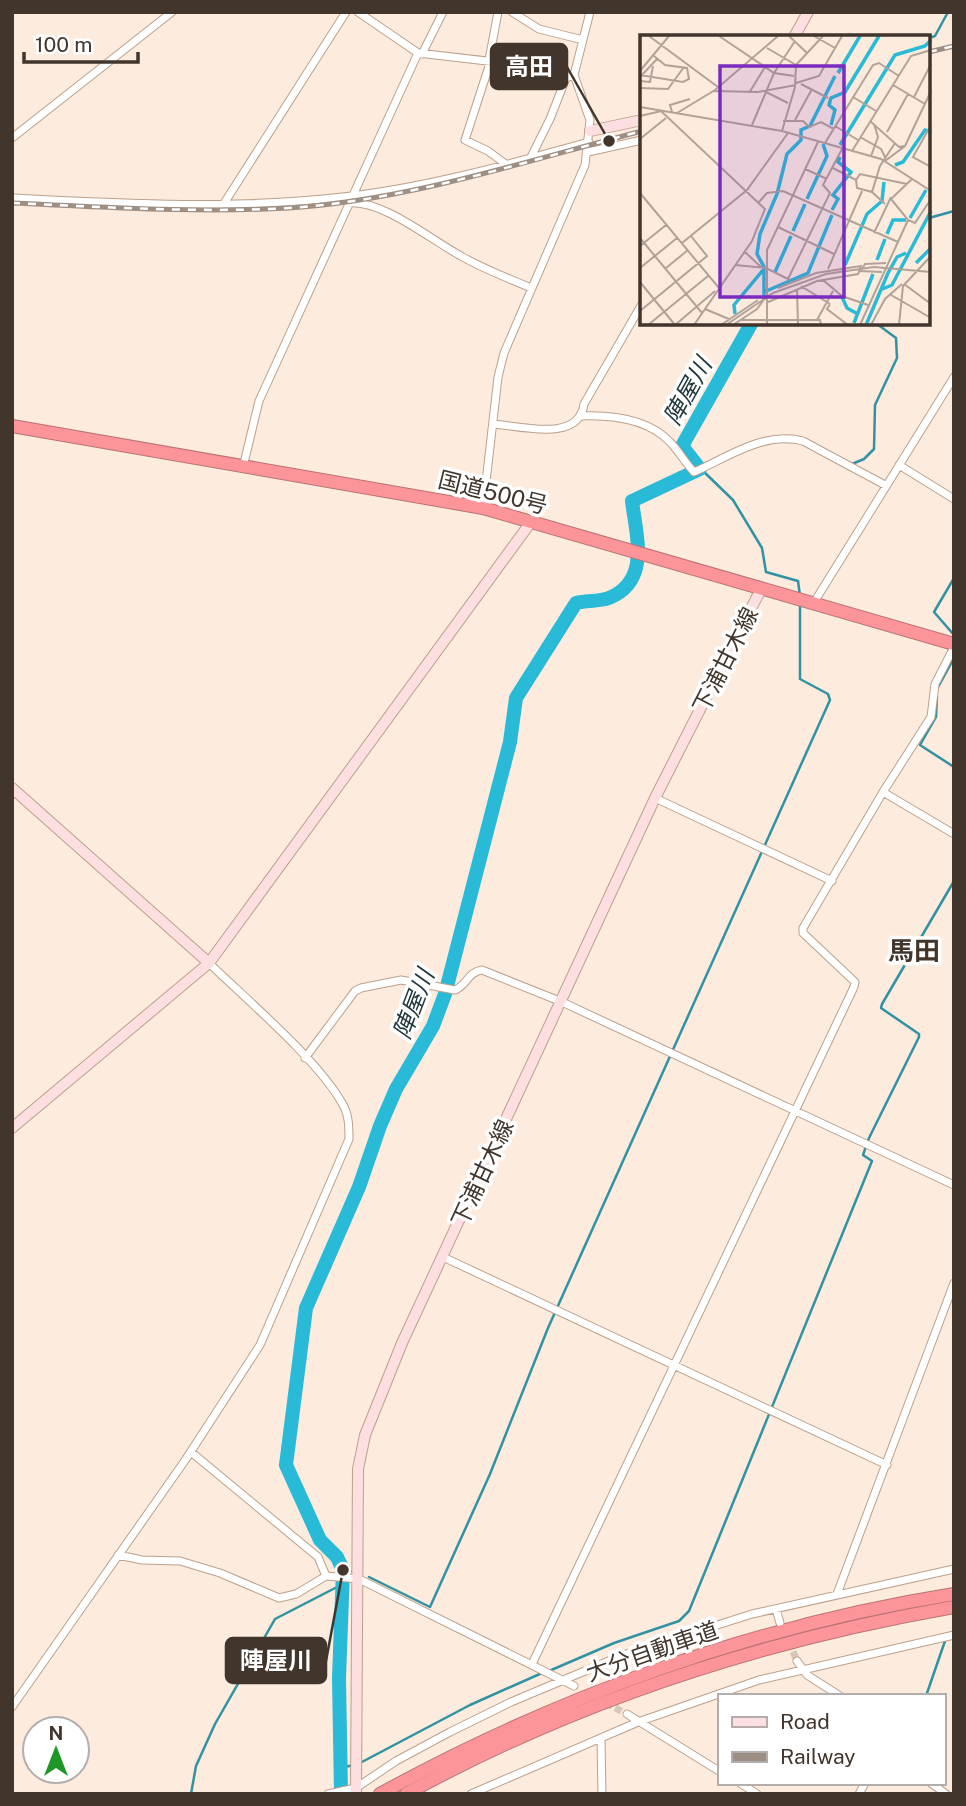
<svg xmlns="http://www.w3.org/2000/svg" width="966" height="1806" font-family="'Public Sans','Noto Sans JP',sans-serif">
<style>
.lines{fill:none;stroke-linecap:round;stroke-linejoin:round}
.stream{stroke:#3092a3;stroke-width:2.5}
.river{stroke:#28bad6;stroke-width:14}
.street-tunnel{stroke:#d7c7ba;stroke-width:7;stroke-dasharray:7 3.5;stroke-linecap:butt}
.street-casing{stroke:#bca08b;stroke-width:9}
.secondary-casing{stroke:#bca08b;stroke-width:12}
.highway-casing{stroke:#ba7374;stroke-width:14}
.street{stroke:#fff;stroke-width:7}
.secondary{stroke:#fedfe1;stroke-width:10}
.highway{stroke:#fb959a;stroke-width:12}
.rail-casing{stroke:#9e8f84;stroke-width:5}
.rail{stroke:#fff;stroke-width:2.5;stroke-dasharray:8;stroke-linecap:butt}
.labels{text-anchor:middle;dominant-baseline:central;stroke-width:7;stroke-linejoin:round;paint-order:stroke}
.street-label{font-size:23px;fill:#41352c;stroke:#fff}
.water-label{font-size:24px;font-style:italic;fill:#21383d;stroke:#fff}
.quarter-label{font-size:26px;font-weight:bold;fill:#41352c;stroke:#fff}
.inset-river{fill:none;stroke:#28bad6;stroke-width:3.5}
.inset-road{fill:none;stroke:#b2a297;stroke-width:2}
.view{fill:#7b2cbf;fill-opacity:0.15;stroke:#7b2cbf;stroke-width:3.5}
.inset-edge{fill:none;stroke:#41352c;stroke-width:3.5}
.leader{fill:none;stroke:#41352c;stroke-width:2.5}
.callout-dot{fill:#41352c;stroke:#fff;stroke-width:2.5}
.callout{fill:#41352c;stroke:#41352c;stroke-width:2.5}
.callout-label{font-size:24px;text-anchor:middle;font-weight:bold;fill:#fff}
</style>
<rect width="100%" height="100%" fill="#fdebde"/>
<g class="lines">
<path class="stream" d="M929,38L935,36L948,12
M929,218L954,211
M852,464L864,459L874,449L875,405L897,358L896,338L877,324
M702,470L733,500L762,548L766,572L798,581L800,596
M954,578L934,612L954,635
M937,689L954,658
M937,696L936,717L920,745L954,767
M343,1570L351,1571
M369,1577L430,1607L490,1474L548,1328L830,700L828,694L800,679V603
M549,1671L614,1643L679,1621L689,1611L872,1161L863,1155L869,1138L919,1037V1034L881,1008L882,1004L954,881
M926,1696L945,1641
M360,1763L470,1705L542,1673
M340,1768L354,1765
M191,1794L196,1766L215,1724L275,1619L341,1585"/>
<path class="river" d="M341,1794L339,1678L343,1570L337,1557L320,1540L286,1465L306,1308L359,1187L380,1126L396,1089L433,1026L445,994L510,742L516,698L576,603C587,600 598,602 609,598C651,581 636,535 632,501L700,469L682,446L751,324"/>
<path class="street-tunnel" d="M789,1642L797,1661
M606,1703L627,1714"/>
<defs>
<path id="street" d="M358,12L418,53L513,64L566,78L574,75
M512,12L539,29L583,40
M422,54L443,12
M489,60L498,12
M491,60L465,140L488,151L507,165
M12,138L172,12
M588,152L642,140
M530,159L550,119L566,78
M12,198C126,204 238,210 351,196C432,186 510,164 589,142
M348,203C382,199 431,240 461,256C483,269 508,278 531,288
M223,205L346,12
M582,416C613,415 648,419 670,442C679,451 685,463 694,472C728,457 764,431 803,441L885,485
M493,424C521,426 579,443 584,404L642,304
M899,465L954,499
M243,467L259,401L418,53
M483,508L498,377L504,353L585,165L590,120L574,75L590,12
M813,604L954,377
M883,792L954,834
M655,798L832,881
M305,1058L355,991L361,988L401,980L455,990C467,985 468,972 482,970L562,1002L954,1185
M443,1257L887,1465
M191,1452L318,1557L326,1576
M118,1555L142,1560L180,1561L220,1573L279,1598L296,1594L326,1576L359,1579L574,1686
M837,1594L954,1283
M776,1609L780,1623
M797,1661L807,1675L840,1696
M532,1664L854,987L855,982L803,933V928L883,792L931,717L935,684L954,647
M12,1707L186,1459L260,1345L349,1139C349,1127 349,1114 342,1103C316,1058 248,1001 209,963
M627,1714L719,1771
M601,1740L602,1794
M740,1783L757,1794
M931,1783L946,1794
M328,1794L356,1788L396,1761L450,1732L511,1702L623,1655L752,1614L954,1569
M471,1794L638,1722L759,1680L954,1635
M859,1794L865,1783"/>
<path id="secondary" d="M794,37L808,12
M590,131L642,120
M12,788L209,963
M12,1128L209,963L531,522
M356,1794L358,1469L365,1435L402,1343L655,798L761,589"/>
<path id="highway" d="M12,426L483,508L954,644
M380,1794C558,1696 753,1626 954,1594
M406,1794C576,1701 764,1640 954,1607"/>
</defs>
<use href="#street" class="street-casing"/>
<use href="#secondary" class="secondary-casing"/>
<use href="#highway" class="highway-casing"/>
<use href="#street" class="street"/>
<use href="#secondary" class="secondary"/>
<use href="#highway" class="highway"/>
<defs>
<path id="rail" d="M929,52L954,46
M12,203C104,207 197,213 289,208C410,200 526,161 642,131"/>
</defs>
<use href="#rail" class="rail-casing"/>
<use href="#rail" class="rail"/>
</g>
<g class="labels">
<g class="street-label">
<text transform="translate(493 492) rotate(14)">国道500号</text>
<text transform="translate(725 660) rotate(-63)">下浦甘木線</text>
<text transform="translate(482 1173) rotate(-65)">下浦甘木線</text>
<text transform="translate(652 1651) rotate(-19)">大分自動車道</text>
</g>
<g class="water-label">
<text transform="translate(687 391) rotate(-61)">陣屋川</text>
<text transform="translate(413 1004) rotate(-69)">陣屋川</text>
</g>
<g class="quarter-label">
<text x="914" y="950">馬田</text>
</g>
</g>
<g transform="translate(640 35)">
<rect width="290" height="290" fill="#fdebde"/>
<path class="inset-river" d="M198,38L220,1M191,90L195,75L189,70L191,63L205,57L239,1M200,110L255,20L285,11L291,5M255,130L263,127L285,95L291,97M167,164L187,121L183,109M192,175L198,164L193,160L211,137L198,127L200,122M270,183L286,155M153,196L165,169M247,199L253,185H266M237,225L245,204M276,228L291,213M205,230L227,179L242,166L244,147M135,237L151,201M240,255L252,250L291,176M124,257L168,238L192,180M202,262L207,273L216,278M124,265V232L117,219L120,199L137,159L147,119L161,105V95L170,91L195,41M95,279L94,270L123,235M214,288L233,239M226,290L248,238L257,222L266,218"/>
<path class="inset-road" d="M9,1L78,52M79,1L134,38L154,41M149,1L167,18M174,1L195,13M127,13L156,30M0,36L29,1M134,38L155,6M0,40L43,47L49,44L47,33L25,30L14,21M1,41L17,24M0,46L10,47L13,31M156,48L179,41L202,1M161,49L188,63M253,50L285,69M0,53L28,54L44,32M73,56L118,57L156,50M126,57L148,68M109,58L125,32M213,62L236,76M274,62L291,29M0,72L142,96L241,124L291,156M32,77L30,70L50,64M37,78L75,55L138,1M0,81L21,76L125,174L112,206L54,290M155,85L172,54M143,86H163L169,92L181,87L194,94M230,86L259,112L264,111M112,90L134,38M291,90L273,122L291,132M195,91L218,105M142,96L155,52L156,30L183,1M247,97L268,59M220,102L241,114L245,122M0,104L26,83M185,108L233,30L239,28L259,41M212,116L271,21L291,15M231,121L238,102L234,89M245,126L265,111L291,56M193,133L216,145M165,134L187,144M272,144L251,164L268,185L275,188L291,164M216,145L220,139L267,149M216,145L217,153L232,157L245,169M232,157L240,131L255,108M0,158L79,253M119,167L127,158L143,156L258,207M138,192L194,219M234,198L251,162M0,203L62,278M42,208L107,155L148,98M0,211L26,190M105,217L122,233M95,230L126,233L150,245M0,233L37,203M26,233L48,215M188,234L222,156M242,237L221,236L225,229L246,228M148,244L190,158L183,150L202,114M183,245L202,261L228,270M0,247L35,290M264,249L291,269M161,251L190,269M157,254L158,290M251,260L291,283M126,268L177,246L218,239L221,231L176,238L138,253M190,269L187,274L208,290M65,274L89,284M0,276L67,221L51,201M102,285H180L181,290M177,285L193,256M8,290L68,241M35,290L75,256M81,290L118,265M86,290L133,258L186,239L234,232L291,237M93,290L117,274L128,259M127,290V215L178,107M220,290L268,185M231,290L245,264L262,249M259,290L263,251L291,221"/>
<path class="view" d="M80,31H204V262H80Z"/>
<rect width="290" height="290" class="inset-edge"/>
</g>
<path class="leader" d="M609 141L567 67M343 1570L326 1661"/>
<g class="callout-dot">
<circle cx="609" cy="141" r="7"/>
<circle cx="343" cy="1570" r="7"/>
</g>
<g class="callout">
<rect x="491" y="44" width="76" height="45" rx="7"/>
<rect x="226" y="1638" width="100" height="45" rx="7"/>
</g>
<g class="callout-label">
<text x="529" y="75">高田</text>
<text x="276" y="1669">陣屋川</text>
</g>
<rect width="966" height="1806" fill="none" stroke="#41352c" stroke-width="28"/>
<rect x="718" y="1694" width="228" height="91" fill="#ffffff" stroke="#b3aeab" stroke-width="2"/>
<rect x="732" y="1717" width="35" height="10" fill="#fedfe1" stroke="#b3aeab" stroke-width="2"/>
<text x="780" y="1729" font-size="21" fill="#41352c">Road</text>
<rect x="732" y="1752" width="35" height="10" fill="#9e8f84" stroke="#b3aeab" stroke-width="2"/>
<text x="780" y="1764" font-size="21" fill="#41352c">Railway</text>
<g transform="translate(56 1750)"><circle r="33" fill="#ffffff" stroke="#b3aeab" stroke-width="2"/>
<path d="M0-5L12 26L0 18L-12 26Z" fill="#1e9727"/>
<text y="-10" font-size="19" font-weight="bold" text-anchor="middle" fill="#41352c">N</text>
</g>
<path d="M24 52v10h114v-10" fill="none" stroke="#41352c" stroke-width="3.5"/>
<text x="35" y="52" font-size="21" fill="#41352c" stroke="#ffffff" stroke-width="5" paint-order="stroke">100 m</text>
</svg>
